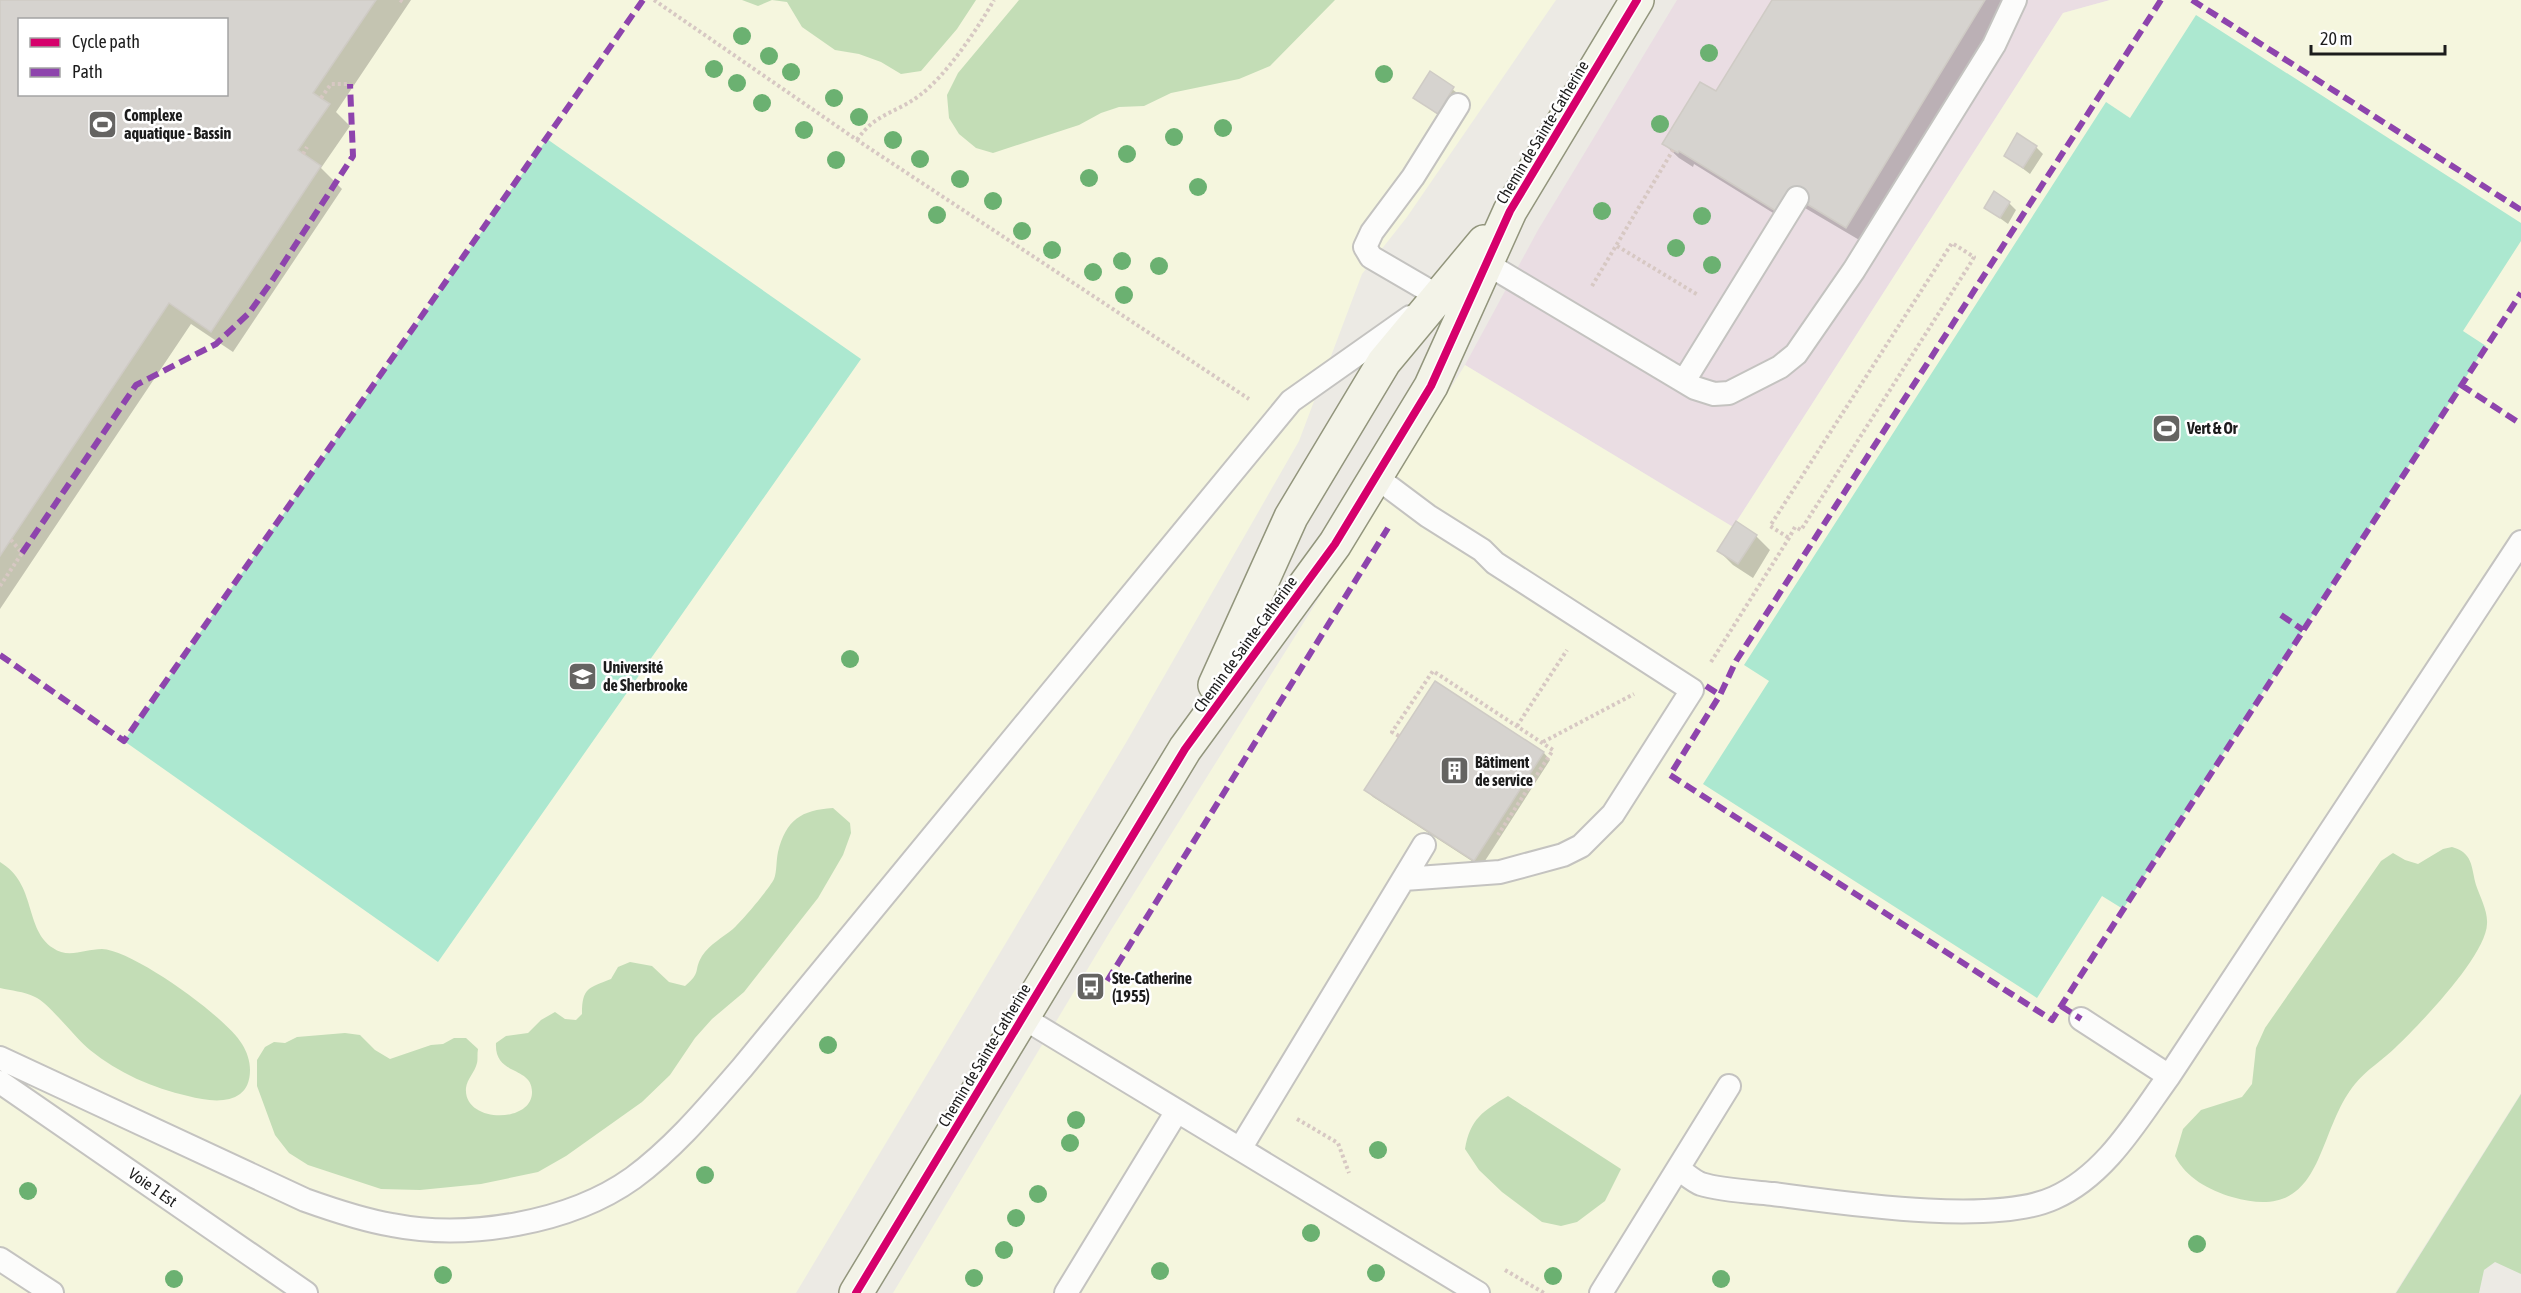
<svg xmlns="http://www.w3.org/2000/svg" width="2521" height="1293" font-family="'Asap Condensed',sans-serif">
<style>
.industrial{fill:#eadde3}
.education{fill:#f5f6de;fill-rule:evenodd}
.forest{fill:#c3ddb6}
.pitch{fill:#ace8d0}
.shadow{fill:#0003;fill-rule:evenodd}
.building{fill:#d6d3cf;stroke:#cfcbc5;stroke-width:1.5;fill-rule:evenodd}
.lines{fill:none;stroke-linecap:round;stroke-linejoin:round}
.service-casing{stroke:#c4c3c0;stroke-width:26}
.secondary-casing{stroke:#92957c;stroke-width:36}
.path{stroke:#d7c8c3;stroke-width:4;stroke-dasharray:3 3;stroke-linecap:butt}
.service{stroke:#fcfcfb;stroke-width:22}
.secondary{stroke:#f3f3e8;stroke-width:33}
.quiet{stroke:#8e44ad;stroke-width:6;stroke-dasharray:12 6;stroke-linecap:butt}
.cycleway-casing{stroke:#fff;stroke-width:11}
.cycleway{stroke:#d6006c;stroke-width:8}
.tree{fill:#6bb171}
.labels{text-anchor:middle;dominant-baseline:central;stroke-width:5;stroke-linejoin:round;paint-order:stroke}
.poi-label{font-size:16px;font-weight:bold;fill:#1c1c1c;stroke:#fff;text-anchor:start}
.street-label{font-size:16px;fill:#1c1c1c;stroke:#fff}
</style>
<rect width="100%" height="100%" fill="#eceae4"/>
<path class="industrial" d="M1677,0H2110L2063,13L1733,527L1465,365L1538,230Z"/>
<path class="education" d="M0,0H1556L1407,217L1362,274L1299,441L1127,741L796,1293H0ZM20,20H226V94H20Z
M2110,0H2521V1093L2395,1293H893L1111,930L1465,365L1733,527L2063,13Z"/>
<path class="forest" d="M742,0H976L957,29L921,71L901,74L881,62L859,54L835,50L802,27L787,2L772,0L758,6Z
M1019,0H1335L1270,66L1239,79L1171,93L1144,106L1119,107L1101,113L1079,125L993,153L976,148L959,134L949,118L947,95L958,73Z
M833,808L850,823L851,833L843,855L818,898L744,992L712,1019L695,1038L670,1075L642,1102L566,1156L538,1172L481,1184L420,1190L381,1189L308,1165L289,1153L275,1135L257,1086V1060L265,1047L274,1042L285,1043L297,1037L345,1033L360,1035L375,1050L390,1059L431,1045L443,1044L454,1038H466L478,1049C477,1054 478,1059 477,1063C475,1072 467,1079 466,1088C463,1123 531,1124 532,1093C533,1065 494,1077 496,1043L506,1036L528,1033L541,1020L555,1012L565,1019L576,1020L582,1014C582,987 589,988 611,979L618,967L630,962L652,966L669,982L685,986C702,972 693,971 702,956C710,944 722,938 733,929C741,922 769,889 774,879C777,872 776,861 778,852C786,820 801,810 833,808Z
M2452,847C2473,853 2471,866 2476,885C2480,897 2488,911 2487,924C2486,956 2419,1025 2396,1047C2383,1060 2366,1070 2355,1084C2314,1134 2326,1224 2232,1197C2209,1190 2186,1178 2175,1156L2183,1129L2201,1110L2242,1097L2252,1084L2256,1048L2265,1028L2381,861L2393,853L2405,860L2418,864L2443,849Z
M0,862C37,884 24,929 53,948C68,959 85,949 102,949C133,950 226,1017 242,1044C247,1052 250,1061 250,1070C250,1106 214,1103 188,1096C153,1088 118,1073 90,1050C75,1038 49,1003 35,997C23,991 12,991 0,988Z
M2521,1094V1274L2495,1262L2484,1270L2479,1293H2396Z
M1508,1096L1621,1169L1605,1201L1577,1222L1561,1226L1542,1222L1502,1192L1479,1170L1465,1149C1470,1119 1483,1111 1508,1096Z"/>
<path class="pitch" d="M2196,15L2521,223V241L2463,331L2486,346L2123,909L2102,896L2037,998L1703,784L1769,681L1744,665L2106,102L2130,118Z
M547,139L861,359L438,962L124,741Z"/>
<path class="shadow" d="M0,0H411L336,112L350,126L321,168L342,189L233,352L191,324L0,609ZM20,20H226V94H20Z
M1773,0H2008L1861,241L1805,208L1794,226L1694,164L1693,167L1679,158L1664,144L1716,93Z
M1430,73L1460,95L1445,120L1415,98Z
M2036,147L2043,154L2030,174L2005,155Z
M2009,203L2016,210L2008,224L1986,208Z
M1756,536L1770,550L1753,578L1733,565L1719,551Z
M1436,683L1544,753L1550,760L1481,867L1373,797L1366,790Z"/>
<path class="building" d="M0,0H376L313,93L330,104L298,150L321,166L211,332L169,303L0,556ZM20,20H226V94H20Z
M1772,0H1985L1846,228L1797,198L1779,213L1679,151L1678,153L1662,144L1700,82L1716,91Z
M1430,71L1454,87L1438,114L1413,98Z
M2017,133L2037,146L2023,168L2004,156Z
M1994,191L2010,202L2000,218L1984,208Z
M1736,521L1757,535L1738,564L1717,551Z
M1435,681L1544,752L1474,861L1364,790Z"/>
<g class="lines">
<defs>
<path id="service" d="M1474,256L1695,388L1714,394L1729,393L1780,367L1796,354L1854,270L1994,45L2015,0
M1450,303L1371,257L1365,247L1372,232L1413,177L1458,105
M1684,381L1797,198
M1376,477L1428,516L1482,550L1495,563L1692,690L1613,814L1581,846L1563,855L1500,872L1404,879
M1022,1017L1478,1293
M2081,1019L2169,1076
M0,1058L305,1200C333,1210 362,1220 392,1225C468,1240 570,1223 633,1178C675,1147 708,1107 742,1068L1291,401L1410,317
M0,1082L306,1293
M1240,1149L1424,845
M1678,1169C1685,1173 1693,1181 1701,1184C1719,1190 1753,1192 1773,1194C1842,1203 1993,1226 2054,1198C2106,1175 2137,1120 2169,1076L2521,542
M0,1259L52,1293
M1066,1293L1177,1111
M1601,1293L1729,1086"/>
<path id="secondary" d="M1215,685L1291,517L1384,362L1484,242
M856,1293L1185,749L1335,544L1431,386L1510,211L1637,0"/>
</defs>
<use href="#service" class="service-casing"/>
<use href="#secondary" class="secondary-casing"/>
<path class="path" d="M400,0L405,3
M654,0L857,140L1249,399
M321,98L331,84H350
M857,140C875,113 897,113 920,95C946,76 978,28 994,0
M303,154L307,147
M1617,246L1698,295
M1592,286L1673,150
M0,586L22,553L11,540
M1711,662L1789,538L1795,527L1801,530L1970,264L1974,257L1952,243L1770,526L1789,538
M1517,726L1567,650
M1399,736L1392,732L1433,671L1553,750L1498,835
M1543,742L1634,694
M1297,1119L1338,1143L1349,1173
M1505,1270L1544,1293"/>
<use href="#service" class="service"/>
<use href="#secondary" class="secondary"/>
<path class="quiet" d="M2161,0L1736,661L1720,695L1670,775L2052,1020L2521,293
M2192,0L2521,210
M2461,385L2521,424
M22,553L136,385L216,344L249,313L272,281L353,156L350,84
M2281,615L2303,630
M0,655L124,741L643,0
M1706,686L1720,695
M1091,987L1106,983L1388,528
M2061,1006L2081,1019"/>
<defs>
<path id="cycleway" d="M856,1293L1185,749L1335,544L1431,386L1510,211L1637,0"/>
</defs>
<use href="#cycleway" class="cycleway-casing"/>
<use href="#cycleway" class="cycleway"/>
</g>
<g class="tree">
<circle cx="742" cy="36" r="9"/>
<circle cx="1709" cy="53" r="9"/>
<circle cx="769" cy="56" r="9"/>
<circle cx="714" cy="69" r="9"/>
<circle cx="791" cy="72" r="9"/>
<circle cx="1384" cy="74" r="9"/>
<circle cx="737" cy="83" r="9"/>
<circle cx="834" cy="98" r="9"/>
<circle cx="762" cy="103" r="9"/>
<circle cx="859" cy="117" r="9"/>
<circle cx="1660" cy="124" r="9"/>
<circle cx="1223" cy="128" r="9"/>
<circle cx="804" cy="130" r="9"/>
<circle cx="1174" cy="137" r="9"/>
<circle cx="893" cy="140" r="9"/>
<circle cx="1127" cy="154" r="9"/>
<circle cx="920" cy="159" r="9"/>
<circle cx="836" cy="160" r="9"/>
<circle cx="1089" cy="178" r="9"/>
<circle cx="960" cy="179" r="9"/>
<circle cx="1198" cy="187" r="9"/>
<circle cx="993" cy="201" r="9"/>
<circle cx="1602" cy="211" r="9"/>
<circle cx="937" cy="215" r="9"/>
<circle cx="1702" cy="216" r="9"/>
<circle cx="1022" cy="231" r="9"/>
<circle cx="1676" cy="248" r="9"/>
<circle cx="1052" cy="250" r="9"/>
<circle cx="1122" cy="261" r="9"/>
<circle cx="1712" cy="265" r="9"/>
<circle cx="1159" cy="266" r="9"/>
<circle cx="1093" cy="272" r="9"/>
<circle cx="1124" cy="295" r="9"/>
<circle cx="850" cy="659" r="9"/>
<circle cx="828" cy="1045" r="9"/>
<circle cx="1076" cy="1120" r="9"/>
<circle cx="1070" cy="1143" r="9"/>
<circle cx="1378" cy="1150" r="9"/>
<circle cx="705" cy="1175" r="9"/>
<circle cx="28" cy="1191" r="9"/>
<circle cx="1038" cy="1194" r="9"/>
<circle cx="1016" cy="1218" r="9"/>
<circle cx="1311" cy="1233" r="9"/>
<circle cx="2197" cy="1244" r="9"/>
<circle cx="1004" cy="1250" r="9"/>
<circle cx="1160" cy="1271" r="9"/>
<circle cx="1376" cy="1273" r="9"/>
<circle cx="443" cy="1275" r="9"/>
<circle cx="1553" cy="1276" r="9"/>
<circle cx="974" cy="1278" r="9"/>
<circle cx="174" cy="1279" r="9"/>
<circle cx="1721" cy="1279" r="9"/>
</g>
<defs>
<symbol id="stadium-square" viewBox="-11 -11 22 22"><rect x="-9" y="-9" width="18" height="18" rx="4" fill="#656462" stroke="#fff"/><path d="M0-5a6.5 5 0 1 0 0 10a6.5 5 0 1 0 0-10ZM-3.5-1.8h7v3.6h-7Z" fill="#fff"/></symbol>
<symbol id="university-square" viewBox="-11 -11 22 22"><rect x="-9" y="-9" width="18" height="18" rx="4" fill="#656462" stroke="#fff"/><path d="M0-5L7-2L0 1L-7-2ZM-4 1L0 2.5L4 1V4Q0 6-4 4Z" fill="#fff"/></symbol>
<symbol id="building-square" viewBox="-11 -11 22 22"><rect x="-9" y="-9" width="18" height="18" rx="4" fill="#656462" stroke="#fff"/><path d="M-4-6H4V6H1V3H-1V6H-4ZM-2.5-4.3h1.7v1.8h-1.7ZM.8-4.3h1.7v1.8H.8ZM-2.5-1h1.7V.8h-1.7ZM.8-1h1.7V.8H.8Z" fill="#fff"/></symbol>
<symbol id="bus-square" viewBox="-11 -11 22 22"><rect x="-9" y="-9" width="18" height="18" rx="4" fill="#656462" stroke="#fff"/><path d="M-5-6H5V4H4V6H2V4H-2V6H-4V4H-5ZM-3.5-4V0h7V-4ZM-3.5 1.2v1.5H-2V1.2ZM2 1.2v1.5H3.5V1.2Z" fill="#fff"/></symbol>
</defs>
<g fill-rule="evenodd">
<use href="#stadium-square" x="86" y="108" width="33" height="33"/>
<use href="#stadium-square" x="2150" y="412" width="33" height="33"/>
<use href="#university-square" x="566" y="660" width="33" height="33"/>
<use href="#building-square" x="1438" y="754" width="33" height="33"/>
<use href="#bus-square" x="1074" y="970" width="33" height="33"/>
</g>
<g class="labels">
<g class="poi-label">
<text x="124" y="115">Complexe<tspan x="124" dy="18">aquatique - Bassin</tspan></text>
<text x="2187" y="428">Vert &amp; Or</text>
<text x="603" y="667">Université<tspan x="603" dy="18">de Sherbrooke</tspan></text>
<text x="1475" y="762">Bâtiment<tspan x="1475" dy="18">de service</tspan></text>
<text x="1112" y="978">Ste-Catherine<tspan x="1112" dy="18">(1955)</tspan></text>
</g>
<g class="street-label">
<text transform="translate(1542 132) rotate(-59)">Chemin de Sainte-Catherine</text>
<text transform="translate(1245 644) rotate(-54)">Chemin de Sainte-Catherine</text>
<text transform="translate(984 1055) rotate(-59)">Chemin de Sainte-Catherine</text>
<text transform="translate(153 1187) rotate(35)">Voie 1 Est</text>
</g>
</g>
<rect x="18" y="18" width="210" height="78" fill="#ffffff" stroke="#a4a4a4" stroke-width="1.5"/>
<rect x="30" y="38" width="30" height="9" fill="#d6006c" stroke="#a4a4a4" stroke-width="1.5"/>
<text x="72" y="48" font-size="18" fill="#1c1c1c">Cycle path</text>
<rect x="30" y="68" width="30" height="9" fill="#8e44ad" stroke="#a4a4a4" stroke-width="1.5"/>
<text x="72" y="78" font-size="18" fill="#1c1c1c">Path</text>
<path d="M2311 45v9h134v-9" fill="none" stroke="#1c1c1c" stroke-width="3"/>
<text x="2320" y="45" font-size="18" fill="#1c1c1c" stroke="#ffffff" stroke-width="4.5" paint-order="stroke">20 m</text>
</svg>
